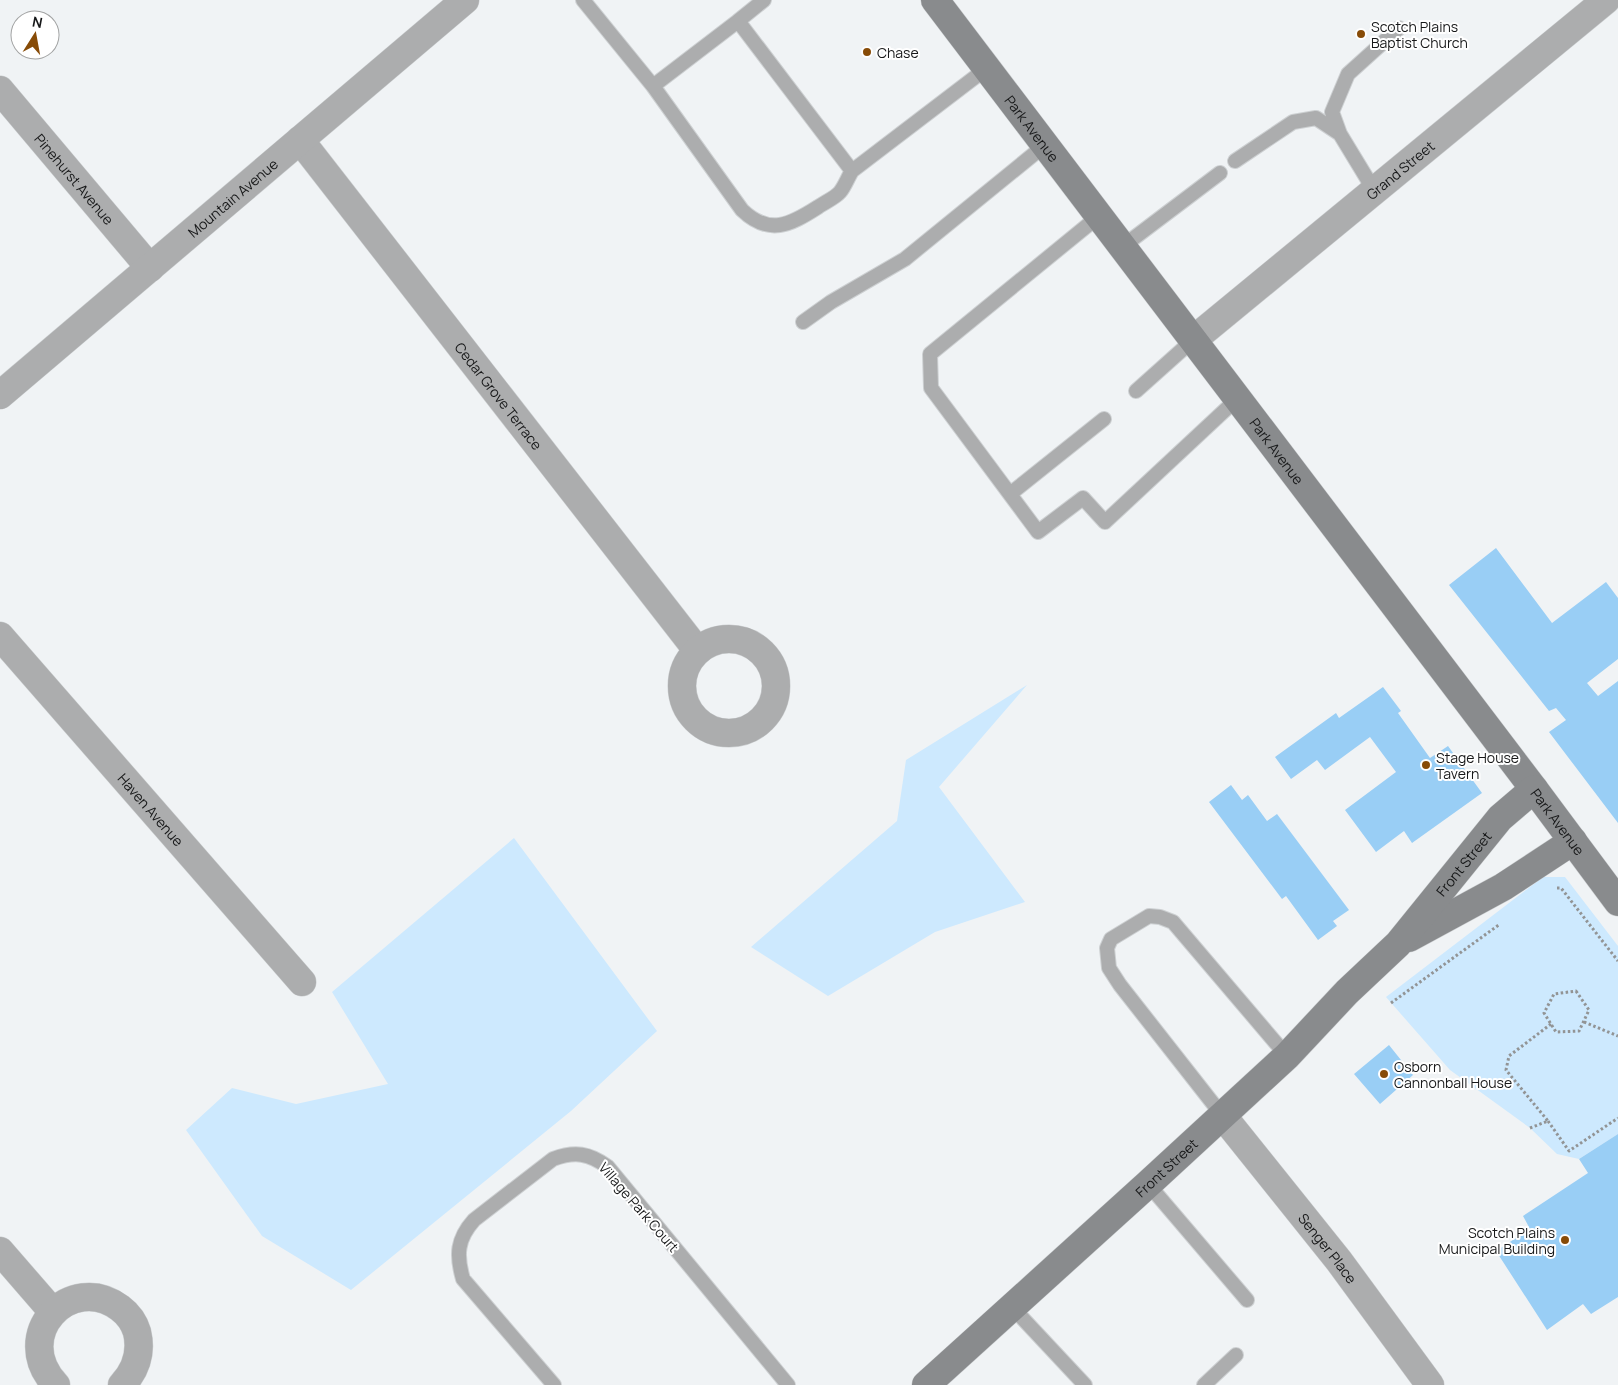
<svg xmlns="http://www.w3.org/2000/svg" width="1618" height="1385" font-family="Manrope,sans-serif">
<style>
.green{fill:#cde9fe}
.building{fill:#99cef5}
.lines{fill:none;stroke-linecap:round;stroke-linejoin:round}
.lane-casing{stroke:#cdd0d2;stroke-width:16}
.street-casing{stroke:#cdd0d2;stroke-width:29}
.secondary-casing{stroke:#cdd0d2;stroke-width:29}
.path{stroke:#929495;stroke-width:3;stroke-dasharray:2.5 2.5;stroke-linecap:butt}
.lane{stroke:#acadae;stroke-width:14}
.street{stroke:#acadae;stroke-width:28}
.secondary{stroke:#898b8d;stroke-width:28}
.poi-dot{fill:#874b07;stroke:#fff;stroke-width:2}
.labels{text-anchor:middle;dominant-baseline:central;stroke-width:4;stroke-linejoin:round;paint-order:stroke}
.poi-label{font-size:14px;fill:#171819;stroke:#fff;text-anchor:start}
.street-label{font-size:14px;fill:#171819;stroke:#fff}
</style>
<rect width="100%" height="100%" fill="#f0f3f5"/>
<path class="green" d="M1027,685L939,787L1025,902L935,932L828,996L751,947L897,821L906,760Z
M514,838L657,1031L571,1111L351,1290L262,1236L186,1130L232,1088L296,1104L388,1084L332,992Z
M1543,877H1565L1618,946V1134L1579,1159L1557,1154L1530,1128L1450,1070L1386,997Z"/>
<path class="building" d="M1496,548L1552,623L1606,582L1618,598V659L1587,683L1598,696L1618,681V823L1549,732L1566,720L1556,708L1549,711L1449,585Z
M1383,687L1401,711L1398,713L1430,758L1448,746L1482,793L1412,843L1404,831L1376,852L1345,810L1396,772L1370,737L1325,770L1317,760L1291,779L1275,757L1336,713L1339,718Z
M1231,785L1242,800L1248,795L1267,821L1277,814L1349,910L1333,921L1337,926L1318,940L1286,896L1282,899L1209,802Z
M1389,1045L1413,1075L1380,1104L1354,1074Z
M1618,1134V1297L1591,1314L1583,1304L1547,1330L1496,1251L1530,1229L1523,1216L1588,1173L1579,1159Z"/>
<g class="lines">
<defs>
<path id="lane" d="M583,0L653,86L738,21L852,171L987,68
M738,21L764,0
M653,86L742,210C769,236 790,225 818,207C825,202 835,198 840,192C845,186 848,177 852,171
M1235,161L1293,122L1316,118L1340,134
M1374,190L1340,134L1332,112L1348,74L1399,28
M1099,216L930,354L931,388L1038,532L1083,498L1105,522L1238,398
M1122,247L1220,173
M803,322L831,302L905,259L1045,145
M1136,391L1193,340
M1010,494L1104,419
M1222,1115L1120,985L1109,968L1107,948L1111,939L1149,916L1160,917L1173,922L1287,1056
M1148,1184L1247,1300
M1012,1307L1085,1385
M554,1385L463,1279C456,1255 457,1239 474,1220L553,1159C575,1151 589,1153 608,1167L788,1385
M1204,1385L1236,1355"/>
<g id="street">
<path id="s1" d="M0,90L150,268"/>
<path id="s2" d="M300,140L697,650"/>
<path id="s3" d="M1193,340L1606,0"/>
<path id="s4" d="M0,395L465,0"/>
<path id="s5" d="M0,636L302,982"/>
<circle cx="729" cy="686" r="47"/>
<path id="s6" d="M1222,1115L1339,1261L1430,1385"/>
<path d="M0,1251L53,1312"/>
<path d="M56,1385C9,1335 71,1271 120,1308C128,1314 134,1322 137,1332C142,1353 136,1370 122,1385"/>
</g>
<g id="secondary">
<path id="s7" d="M935,0L1534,789L1618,902"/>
<path d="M1409,938L1503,887L1573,841"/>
<path id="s8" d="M926,1385L1148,1184L1287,1056L1347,992L1398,944L1500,818L1534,789"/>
</g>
</defs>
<use href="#lane" class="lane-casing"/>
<use href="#street" class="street-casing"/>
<use href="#secondary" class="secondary-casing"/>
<path class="path" d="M1557,888H1561L1618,961
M1576,991L1589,1010L1579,1031L1556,1032L1544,1013L1554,994Z
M1391,1003L1500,924
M1584,1022L1618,1036
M1548,1121L1569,1151L1618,1118
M1530,1128L1548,1121L1506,1070L1509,1056L1551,1024"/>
<use href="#lane" class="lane"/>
<use href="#street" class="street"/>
<use href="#secondary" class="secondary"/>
</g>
<g class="poi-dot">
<circle cx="1361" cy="34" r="5"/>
<circle cx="867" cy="52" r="5"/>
<circle cx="1426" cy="765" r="5"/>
<circle cx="1384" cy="1074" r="5"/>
<circle cx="1565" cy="1240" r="5"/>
</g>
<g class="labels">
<g class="poi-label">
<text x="1371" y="26">Scotch Plains<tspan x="1371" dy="16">Baptist Church</tspan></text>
<text x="877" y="52">Chase</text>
<text x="1436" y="757">Stage House<tspan x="1436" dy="16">Tavern</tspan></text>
<text x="1394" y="1066">Osborn<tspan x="1394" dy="16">Cannonball House</tspan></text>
<text x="1555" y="1232" text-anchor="end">Scotch Plains<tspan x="1555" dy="16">Municipal Building</tspan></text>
</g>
<g class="street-label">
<text stroke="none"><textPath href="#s7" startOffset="161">Park Avenue</textPath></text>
<text stroke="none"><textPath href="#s3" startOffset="268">Grand Street</textPath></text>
<text stroke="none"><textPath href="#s1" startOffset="116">Pinehurst Avenue</textPath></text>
<text stroke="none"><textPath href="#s4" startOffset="305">Mountain Avenue</textPath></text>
<text stroke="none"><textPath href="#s2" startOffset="324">Cedar Grove Terrace</textPath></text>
<text stroke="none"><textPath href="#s7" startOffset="566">Park Avenue</textPath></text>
<text stroke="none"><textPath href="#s5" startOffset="230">Haven Avenue</textPath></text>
<text stroke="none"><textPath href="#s7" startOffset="1031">Park Avenue</textPath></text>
<text stroke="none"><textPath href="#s8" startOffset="750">Front Street</textPath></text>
<text stroke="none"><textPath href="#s8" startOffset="324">Front Street</textPath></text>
<text transform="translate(639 1207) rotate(49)">Village Park Court</text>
<text stroke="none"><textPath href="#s6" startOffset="170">Senger Place</textPath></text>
</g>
</g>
<g transform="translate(35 35) rotate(11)"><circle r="24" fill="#ffffff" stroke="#a2a3a3"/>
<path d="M0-4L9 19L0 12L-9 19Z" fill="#874b07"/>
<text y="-8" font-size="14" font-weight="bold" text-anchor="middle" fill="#171819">N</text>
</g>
</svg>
